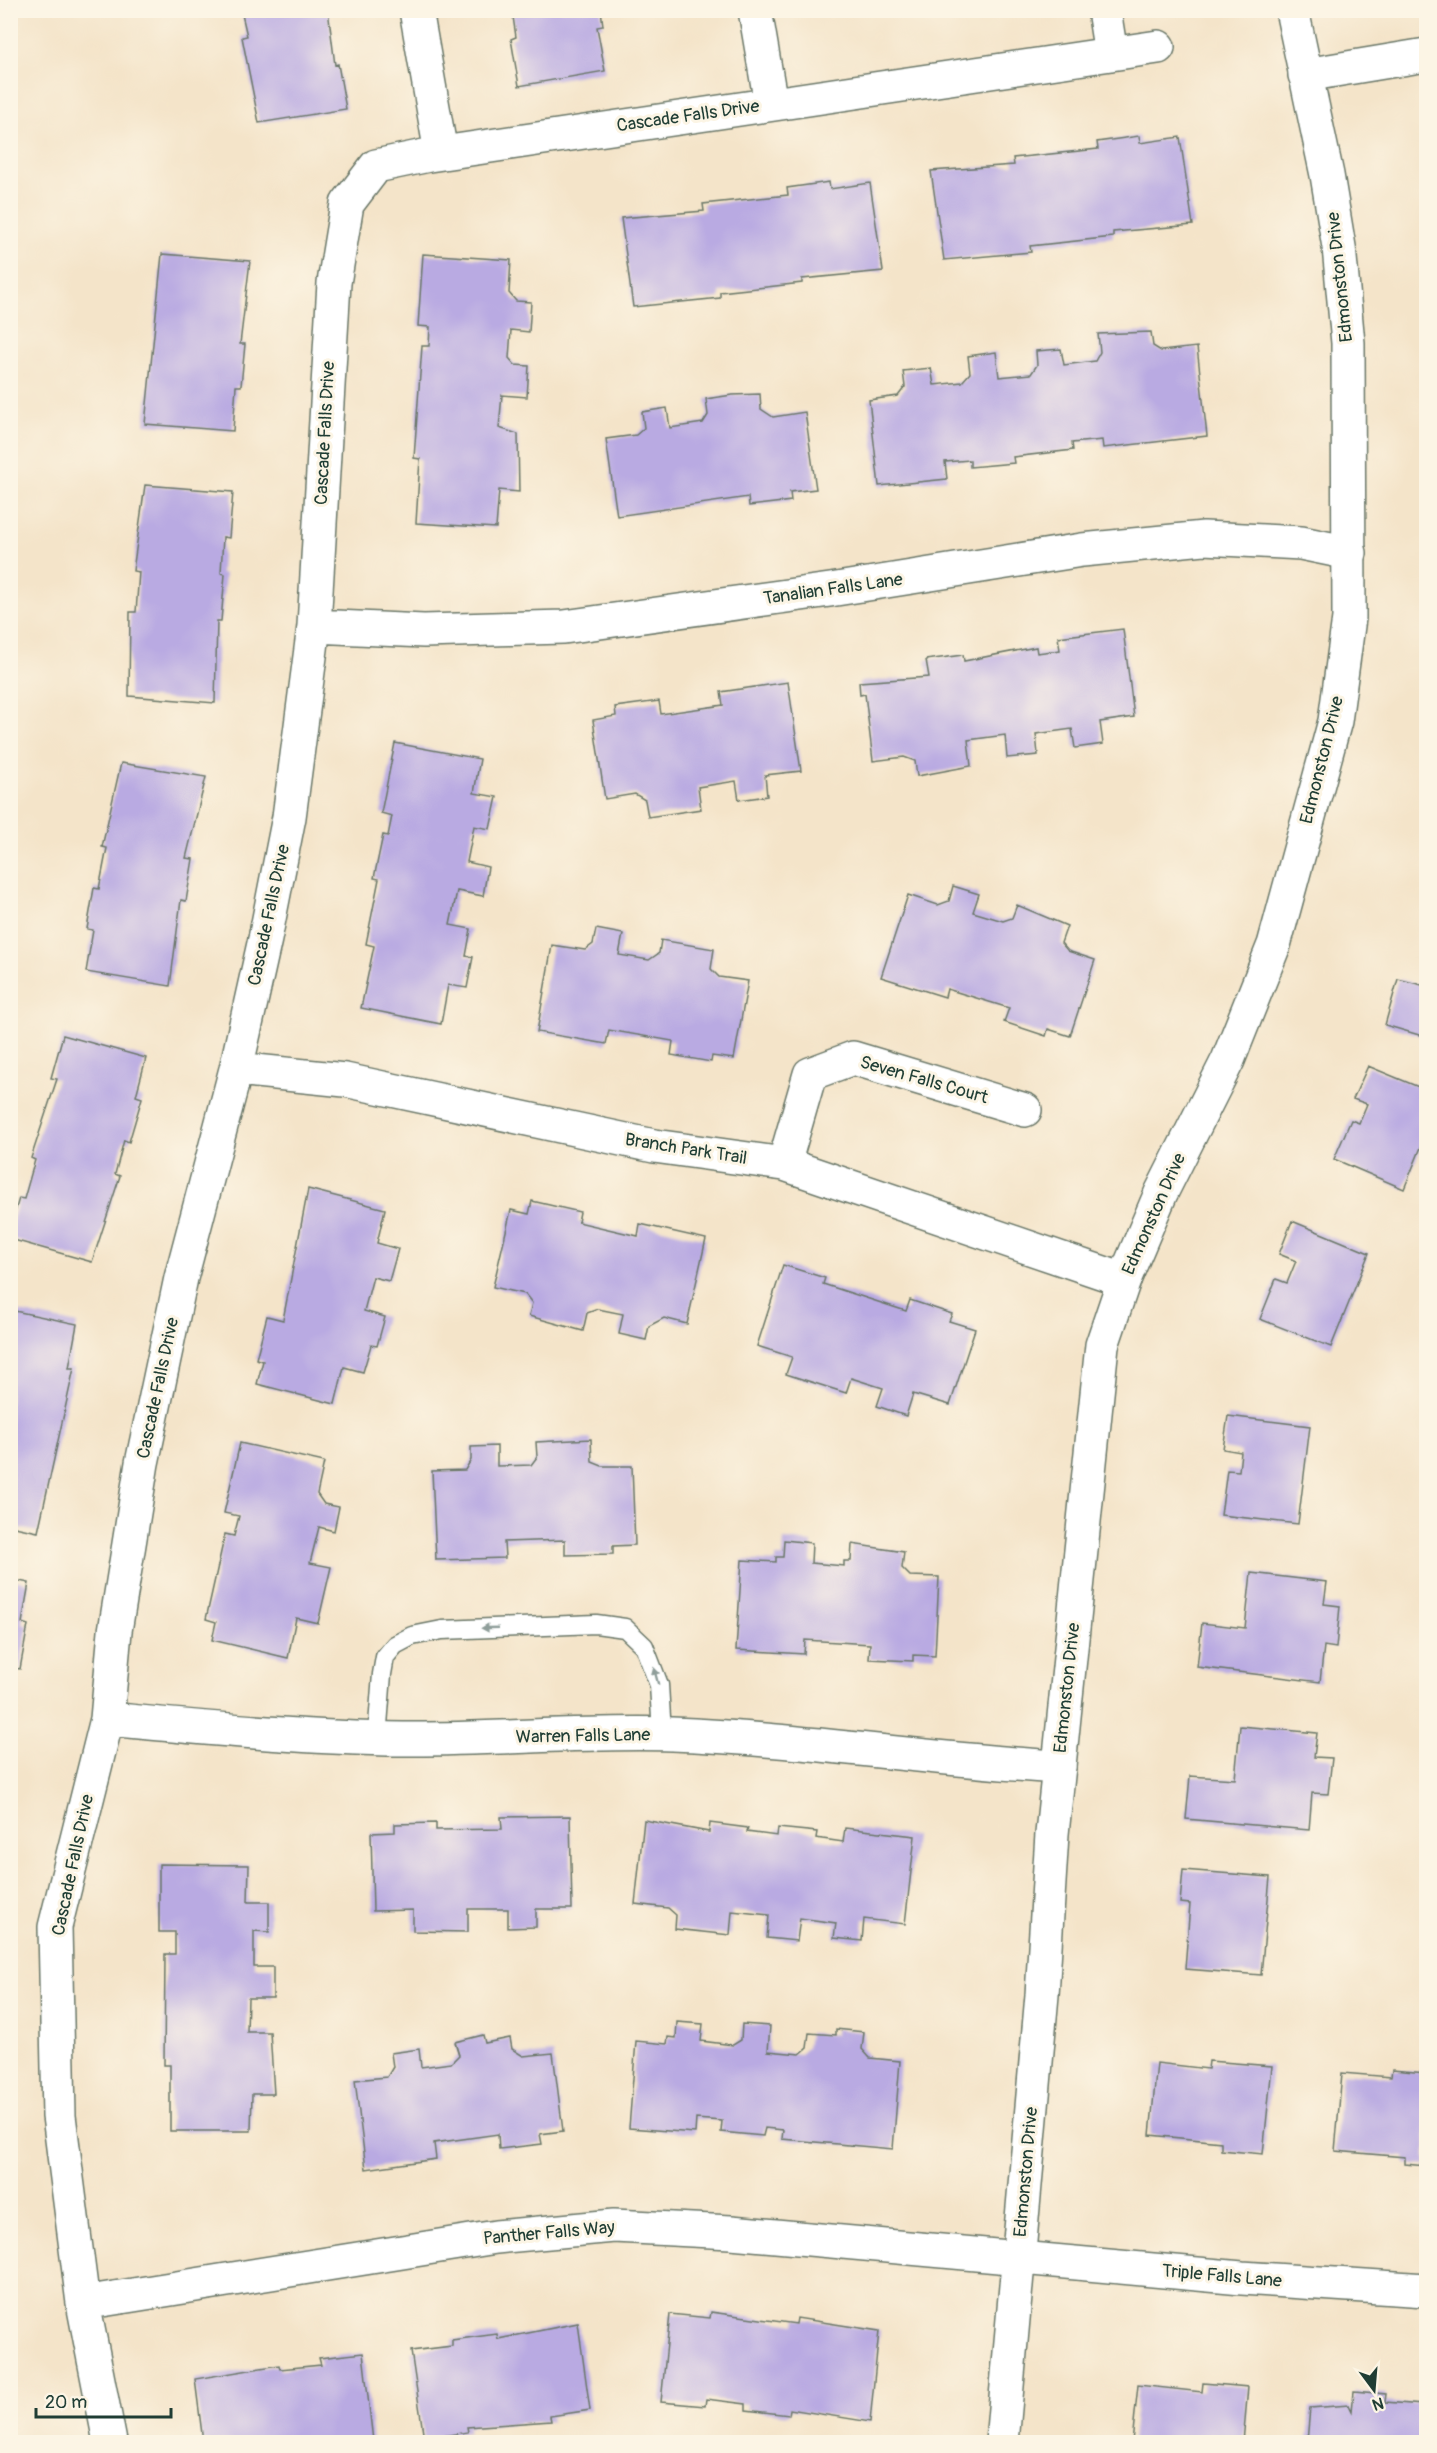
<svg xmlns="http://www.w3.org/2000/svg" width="1437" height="2453" font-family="Pangolin,sans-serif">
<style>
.building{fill:#b9aae2}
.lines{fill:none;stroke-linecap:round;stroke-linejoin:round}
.service-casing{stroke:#6a7768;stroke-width:21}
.minor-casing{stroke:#6a7768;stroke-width:36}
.tertiary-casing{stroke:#6a7768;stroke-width:36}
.service{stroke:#fff;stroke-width:18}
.minor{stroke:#fff;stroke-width:33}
.tertiary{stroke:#fff;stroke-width:33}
.oneway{fill:#8f9e9a}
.labels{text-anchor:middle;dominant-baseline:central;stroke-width:6;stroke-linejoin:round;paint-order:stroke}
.street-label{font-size:18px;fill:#1f3d34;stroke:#fcf5e5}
</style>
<rect width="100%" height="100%" fill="#fcf5e5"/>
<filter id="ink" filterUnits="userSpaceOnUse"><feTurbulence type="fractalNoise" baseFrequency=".0167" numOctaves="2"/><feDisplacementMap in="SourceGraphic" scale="12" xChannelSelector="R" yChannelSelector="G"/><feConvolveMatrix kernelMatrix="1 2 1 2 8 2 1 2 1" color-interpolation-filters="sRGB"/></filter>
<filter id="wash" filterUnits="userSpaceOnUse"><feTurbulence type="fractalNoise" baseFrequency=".008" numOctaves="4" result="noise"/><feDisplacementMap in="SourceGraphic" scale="24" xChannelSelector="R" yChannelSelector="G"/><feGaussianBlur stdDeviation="1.35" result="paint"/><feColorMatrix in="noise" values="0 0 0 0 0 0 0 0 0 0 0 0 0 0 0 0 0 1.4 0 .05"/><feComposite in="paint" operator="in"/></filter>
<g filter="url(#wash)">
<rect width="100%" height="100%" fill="#f4e4c9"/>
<g id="blocks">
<path class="building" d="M241,10H328L335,65L338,64L346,109L259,123L242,37L247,36Z
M512,10H601L603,26L597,27L605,71L519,86L511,39L516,37Z
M927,10H977V12L929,19Z
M1139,136L1140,143L1180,137L1193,225L1113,232V237L1030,246L1031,252L944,260L931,171L1014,165L1013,158L1098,149L1097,142Z
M829,182L830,189L870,183L883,271L802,279V283L720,292V298L633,307L621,218L704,211L703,204L788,195L787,188Z
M162,254L250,261L240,344H245L241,386H236L233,431L145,424Z
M423,254L511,260L509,293L516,301L531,302L529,332L511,330L509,358L515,365L529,366L527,397L502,395L499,428L518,434L519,492L499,490L496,528L416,523L420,459L414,458L422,346H429L430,327L418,326Z
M1151,332L1153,346L1161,351L1197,347L1207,436L1103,448L1102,440L1072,443L1073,450L1013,457L1014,463L970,467V460L945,462L947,479L879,486L869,400L898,396L905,387L903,371L931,368L934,385L962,382L970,373L968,356L996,352L999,377L1031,374L1037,365L1036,351L1061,349L1064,365L1095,361L1100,352L1098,334Z
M760,394L761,409L773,417L805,412L816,489L790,492L791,501L749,506L748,497L617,516L606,439L636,435L644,428L642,412L667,408L670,428L703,423L708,415L706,399L732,395Z
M145,485L233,492L229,538L223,537L221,573L225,574L221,621H217L215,703L129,696L130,612H136L139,572L133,571Z
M1123,629L1134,717L1100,722L1103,744L1075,748L1072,729L1036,734L1038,755L1007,758L1005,735L968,740L971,766L917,776L915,761L904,757L873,761L865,694L860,695L859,682L929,677L926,660L963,655L964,661L1036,647L1037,653L1060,650L1058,637Z
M788,682L801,771L765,775L767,796L739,800L736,781L698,787L701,809L648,817L645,800L635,794L605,799L593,720L616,716L615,707L659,701L661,714L723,705L721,692Z
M395,743L480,759L474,793L497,797L490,829L474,826L467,862L488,867L483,896L457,891L450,925L471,929L466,956L473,957L467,988L448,985L441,1024L361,1008L374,946L366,944L379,879L374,878L383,835L388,836L392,816L381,813Z
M121,763L206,777L186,858L193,859L186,901L181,900L170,986L86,972L93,930L87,929L94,888L99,889L107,848L102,847Z
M953,886L979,894L973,912L1003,921L1012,918L1017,905L1067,926L1061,943L1068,951L1095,960L1070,1036L1048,1029L1046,1036L1004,1022L1009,1008L947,989L945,997L881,977L908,895L938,905L949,901Z
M596,929L623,934L619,955L649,960L659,953L661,940L714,949L711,969L719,977L748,981L734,1059L712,1056L711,1062L671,1055L673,1041L609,1030L606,1044L537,1032L552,945L585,950L593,944Z
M1398,979L1426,986V1037L1385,1025Z
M63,1035L146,1058L136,1096L142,1098L129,1142L124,1140L115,1174L120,1176L92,1262L10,1239V1229L19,1198L24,1199L35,1160L31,1158L57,1079L51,1078Z
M1368,1066L1426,1090V1135L1404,1189L1334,1159L1351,1120L1359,1123L1367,1104L1353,1099Z
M308,1189L385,1209L377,1243L398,1249L389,1281L373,1277L364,1311L385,1317L377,1346L371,1345L363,1372L344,1367L335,1404L257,1384L263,1361L256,1359L267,1316L283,1320Z
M532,1201L580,1212L578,1222L638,1236L640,1224L706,1239L687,1324L664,1318L649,1326L646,1340L619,1334L623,1314L598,1309L587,1313L583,1331L529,1316L532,1303L525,1294L493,1287L511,1210L529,1214Z
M1292,1221L1369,1253L1331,1347L1260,1319L1276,1279L1287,1283L1296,1261L1279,1254Z
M783,1265L825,1278L823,1284L906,1311L910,1300L952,1314L949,1321L975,1329L950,1405L913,1394L906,1416L877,1406L883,1388L851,1378L846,1393L786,1374L792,1357L757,1346Z
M10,1310L77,1324L69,1368H74L38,1532L10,1526Z
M1228,1416L1310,1426L1298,1524L1221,1515L1227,1470L1239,1471L1241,1452L1223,1449Z
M591,1439L592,1462L602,1466H632L635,1545L613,1546V1554L565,1555V1540L504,1542L505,1558L436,1560L432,1471L465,1470L471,1460V1447L497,1446V1466L531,1465L537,1457L536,1442Z
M240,1443L324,1462L317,1494L324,1504L339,1507L334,1531L319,1527L310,1563L331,1567L318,1623L296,1618L288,1658L212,1640L216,1622L206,1619L225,1534L234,1536L239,1516L224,1513Z
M784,1540L812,1543L811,1563L844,1566V1561H851L852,1544L904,1552L902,1568L910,1576L939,1577L935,1656L913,1655V1661L869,1659L870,1644L805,1640L804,1654L736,1650L742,1560L776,1562V1557H783Z
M1251,1573L1327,1582L1324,1604L1340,1606L1336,1648L1324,1646L1320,1682L1197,1667L1202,1623L1245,1628Z
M10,1579L29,1583L22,1623L28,1625L20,1669L14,1668L12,1679Z
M1240,1726L1317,1733L1314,1757L1332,1758L1328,1794L1312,1793L1309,1830L1186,1819L1190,1776L1235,1779Z
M570,1816L572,1909H536V1927L508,1928V1909H468V1932L413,1931V1910L373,1911L371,1833L395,1832V1824L436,1823V1830L502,1829L501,1817Z
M644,1820L709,1832L710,1823L748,1828L747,1832L777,1836L778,1828L817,1832L816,1838L843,1842L845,1828L915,1836L905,1924L864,1919L862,1941L834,1938L836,1923L800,1918L797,1941L767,1938L769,1915L732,1911L730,1935L675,1929L676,1915L668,1908L635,1904Z
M159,1864L249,1865L248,1902H269V1932L254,1931V1967H273V1998H248L247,2032H270L274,2094H252L251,2131H170V2065H164L165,1954H175V1932H159Z
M1183,1870L1270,1877L1261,1975L1185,1969L1190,1904L1180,1903Z
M677,2022L703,2024L701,2041L733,2045L741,2040L742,2024L770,2026L768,2051L800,2054L807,2048L809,2033L836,2035V2029L864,2032L862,2049L870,2058L900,2061L893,2149L782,2139L783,2130L765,2128L763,2136L721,2132L722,2121L696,2119L695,2133L629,2128L636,2041L667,2044L668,2037L676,2038Z
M483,2035L485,2043L510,2038L512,2049L523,2056L553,2053L563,2131L540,2134L542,2144L499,2149L498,2134L434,2143L436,2159L366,2169L355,2080L387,2077L393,2067L391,2053L419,2049L421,2067L451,2063L459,2055L455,2042Z
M1209,2061L1272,2066L1263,2154L1221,2150V2142L1150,2135L1157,2063L1208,2069Z
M1392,2070L1426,2073V2166L1405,2164V2157L1335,2151L1342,2073L1391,2077Z
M711,2312L796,2324L797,2318L879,2331L870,2422L790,2409L789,2415L746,2410V2404L706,2399L705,2406L661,2402L670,2314L710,2318Z
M578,2323L590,2410L550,2416L551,2421L467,2427L468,2432L424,2439L411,2351L452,2346V2340L497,2334L498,2339Z
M363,2353L373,2441L203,2442L195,2379L279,2365L280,2369L321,2365L319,2358Z
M1203,2383L1248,2387L1243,2442H1132L1138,2385L1202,2392Z
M1354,2391L1386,2394L1385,2402L1423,2405L1420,2442H1307L1310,2408L1349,2405L1352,2411Z"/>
</g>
</g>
<g filter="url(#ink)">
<use href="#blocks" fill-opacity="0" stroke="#6a7768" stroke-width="1.5"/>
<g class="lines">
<defs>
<path id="service" d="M377,1738L382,1674L385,1657L395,1645L412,1636L442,1630L596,1624L625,1628L644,1646L659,1685L662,1734"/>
<path id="minor" d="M416,10L441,153
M755,10L771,104
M1104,10L1111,54
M1305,75L1426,55
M314,626L424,631L564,627L830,590L1082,550L1204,538L1301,543L1350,553
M236,1069L345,1080L654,1146L784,1164L1124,1280
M784,1164L810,1074L853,1058L1025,1110
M107,1719C205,1728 305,1738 403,1739C493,1740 583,1731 672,1734C802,1739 930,1760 1059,1767
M83,2303L496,2237L614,2226L731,2232L1242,2278L1426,2290
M110,2442L83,2303L59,2116L55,1927L107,1719L115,1631L142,1463L181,1278L236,1069L265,939L289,817L314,626L334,283L347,204L376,166L429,155L1158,47"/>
<path id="tertiary" d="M1002,2442L1042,1995L1052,1834L1102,1345L1124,1280L1161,1193L1228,1060L1274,945L1335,721L1349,618L1348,343L1339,247L1327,175L1292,10"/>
</defs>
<use href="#service" class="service-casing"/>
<use href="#minor" class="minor-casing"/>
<use href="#tertiary" class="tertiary-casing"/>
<use href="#service" class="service"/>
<use href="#minor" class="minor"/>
<use href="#tertiary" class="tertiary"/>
</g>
<defs><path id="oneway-solid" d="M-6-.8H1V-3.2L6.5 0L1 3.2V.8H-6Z" transform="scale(1.5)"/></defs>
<g class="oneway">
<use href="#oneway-solid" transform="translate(490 1628) rotate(178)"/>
<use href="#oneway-solid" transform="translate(656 1676) rotate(-105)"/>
</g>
</g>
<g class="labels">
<g class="street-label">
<text transform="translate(688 116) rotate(-8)">Cascade Falls Drive</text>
<text transform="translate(1340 277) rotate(-96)">Edmonston Drive</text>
<text transform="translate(325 433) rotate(-87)">Cascade Falls Drive</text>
<text transform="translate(833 589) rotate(-8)">Tanalian Falls Lane</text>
<text transform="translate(1322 760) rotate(-76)">Edmonston Drive</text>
<text transform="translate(269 915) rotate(-78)">Cascade Falls Drive</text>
<text transform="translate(924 1080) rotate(16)">Seven Falls Court</text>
<text transform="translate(686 1149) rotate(9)">Branch Park Trail</text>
<text transform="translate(1154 1214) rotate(-66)">Edmonston Drive</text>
<text transform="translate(158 1388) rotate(-78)">Cascade Falls Drive</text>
<text transform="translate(1067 1688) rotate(-84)">Edmonston Drive</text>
<text transform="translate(583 1736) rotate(-1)">Warren Falls Lane</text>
<text transform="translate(73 1865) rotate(-78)">Cascade Falls Drive</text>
<text transform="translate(1026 2172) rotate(-85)">Edmonston Drive</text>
<text transform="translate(549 2233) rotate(-5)">Panther Falls Way</text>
<text transform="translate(1222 2276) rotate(5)">Triple Falls Lane</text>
</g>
</g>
<rect width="1437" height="2453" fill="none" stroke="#fcf5e5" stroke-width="36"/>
<g transform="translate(1374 2390) rotate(164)" stroke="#fcf5e5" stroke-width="4.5" paint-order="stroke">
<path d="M0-4.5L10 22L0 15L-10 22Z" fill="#1f3d34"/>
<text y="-9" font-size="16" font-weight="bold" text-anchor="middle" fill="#1f3d34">N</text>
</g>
<path d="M36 2408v9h135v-9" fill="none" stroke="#1f3d34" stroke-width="3"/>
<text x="45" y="2408" font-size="18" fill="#1f3d34" stroke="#fcf5e5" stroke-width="4.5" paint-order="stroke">20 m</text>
</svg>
